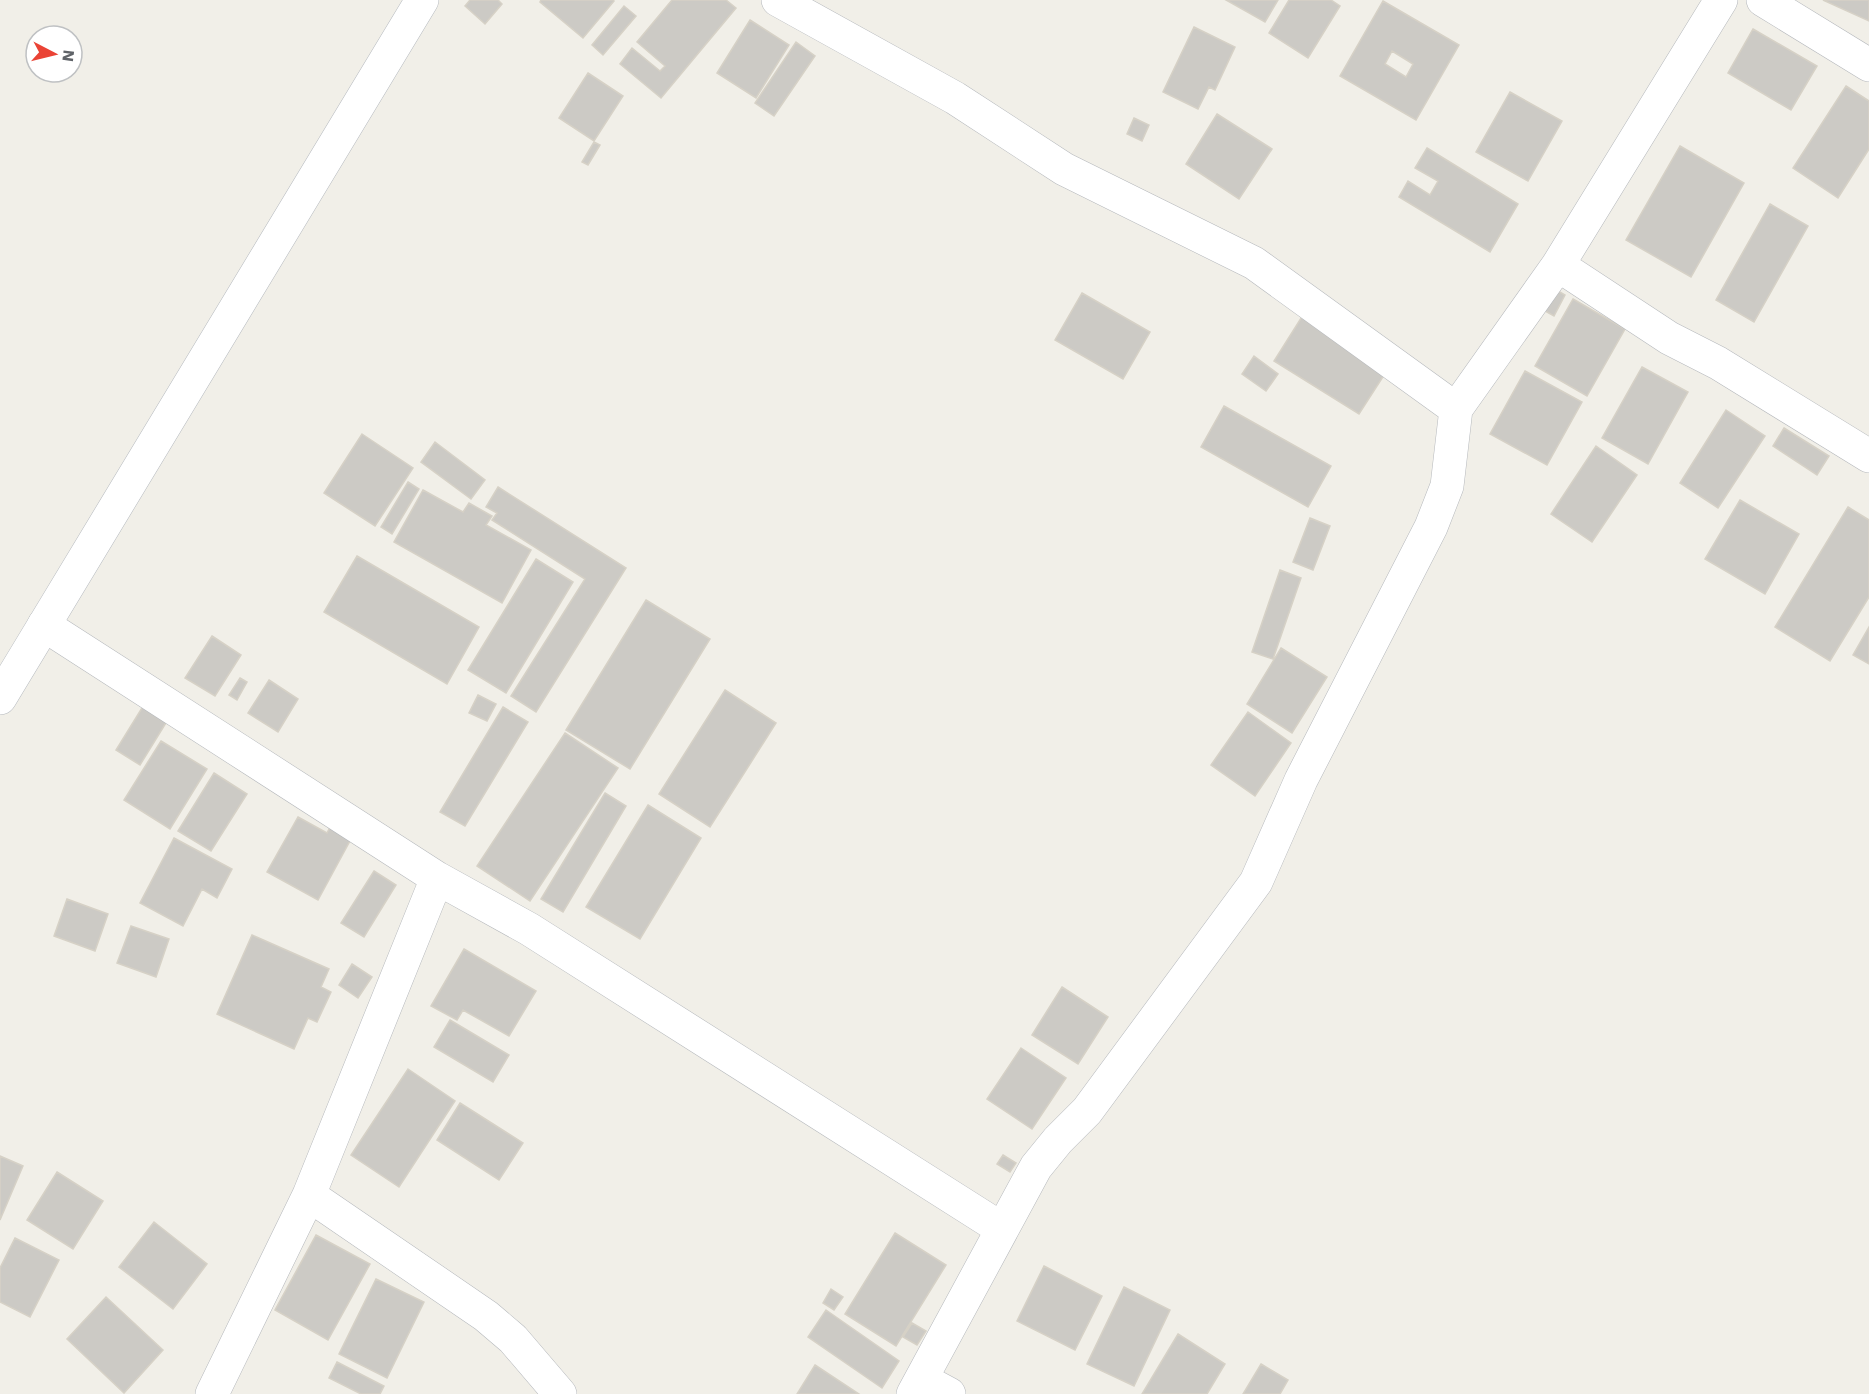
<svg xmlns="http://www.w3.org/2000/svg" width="1869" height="1394" font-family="'Work Sans',sans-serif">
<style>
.building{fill:#cccac5;stroke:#d6d1c6;stroke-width:1.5;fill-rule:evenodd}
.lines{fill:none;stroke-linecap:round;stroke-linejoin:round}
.street-casing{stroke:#b5b8bc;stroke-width:34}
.secondary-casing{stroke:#b6babf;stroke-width:34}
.street{stroke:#fff;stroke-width:33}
.secondary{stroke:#fff;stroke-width:33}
</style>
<rect width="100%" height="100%" fill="#f1efe8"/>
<path class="building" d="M470,0H498L502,4L485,24L465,6Z
M541,0H613L614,1L583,38L540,2Z
M672,0H726L736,8L661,98L620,64L632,48L660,71L665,66L637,42Z
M1226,0H1278L1265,22Z
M1289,0H1331L1340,6L1308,58L1269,33Z
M1823,0H1869V21Z
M1383,1L1459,45L1416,120L1340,76ZM1392,51L1413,64L1406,77L1385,64Z
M624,6L636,16L603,55L592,45Z
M750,20L789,45L756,98L717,73Z
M1194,27L1235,47L1215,90L1209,87L1198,109L1163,92Z
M1753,29L1817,66L1791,110L1728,73Z
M796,42L815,56L774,116L755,103Z
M588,73L623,96L594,141L559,118Z
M1846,86L1869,101V149L1838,198L1793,168Z
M1510,92L1562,121L1528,181L1476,152Z
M1217,114L1272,149L1239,199L1186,164Z
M1134,118L1149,125L1142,141L1127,134Z
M594,142L600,145L588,165L582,162Z
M1680,146L1744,183L1691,277L1626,240Z
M1427,148L1518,204L1490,252L1399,197L1408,181L1430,195L1438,181L1415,168Z
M1770,204L1808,226L1754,322L1716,300Z
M1548,285L1565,295L1554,316L1536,306Z
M1082,293L1150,332L1123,379L1055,340Z
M1573,299L1625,329L1587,396L1535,366Z
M1303,315L1388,369L1359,414L1274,361Z
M1254,356L1278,374L1266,391L1242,374Z
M1642,367L1688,392L1648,464L1602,438Z
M1525,371L1582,402L1547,465L1490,434Z
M1224,406L1331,466L1308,507L1201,447Z
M1726,410L1765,436L1718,508L1680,483Z
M1784,428L1829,456L1817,475L1773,446Z
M362,434L413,468L375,526L324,493Z
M435,442L485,480L471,499L421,462Z
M1596,446L1637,475L1592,542L1551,514Z
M408,482L419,489L392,534L381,527Z
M498,487L626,568L536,712L511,696L585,579L492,520L497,513L486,507Z
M423,490L463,512L469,503L492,516L486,525L531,550L502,603L394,542Z
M1740,500L1799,534L1765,594L1705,559Z
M1848,507L1869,520V597L1830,661L1775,627Z
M1310,518L1330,526L1313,570L1293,562Z
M357,556L479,627L447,684L324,612Z
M536,559L573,582L506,693L468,670Z
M1280,570L1301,578L1273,659L1252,652Z
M646,600L710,639L630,769L566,730Z
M1869,627V664L1853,655Z
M212,636L241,655L215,696L185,678Z
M1281,648L1327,677L1292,733L1247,704Z
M240,678L247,682L237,700L229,695Z
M269,680L298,699L278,732L248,713Z
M725,690L776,723L710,827L659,794Z
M478,695L496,704L487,721L469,713Z
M145,703L169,718L140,765L116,750Z
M503,707L528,722L465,826L440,812Z
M1248,712L1291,743L1255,796L1211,765Z
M565,733L618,768L530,901L477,866Z
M161,741L207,769L170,829L124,800Z
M214,773L247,794L211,851L178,831Z
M605,793L626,806L563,912L541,899Z
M648,805L701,838L640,939L586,907Z
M298,817L327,833L330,827L351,839L318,900L267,872Z
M174,838L232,869L217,898L202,889L183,926L140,903Z
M374,871L396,885L364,937L341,923Z
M67,899L108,914L95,951L54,936Z
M131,926L169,939L156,977L117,963Z
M252,935L329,969L321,987L331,992L317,1022L308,1018L294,1049L217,1014Z
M464,949L536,991L509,1036L463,1010L457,1020L431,1006Z
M352,964L372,977L358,998L339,985Z
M1062,987L1108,1017L1078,1064L1032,1035Z
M450,1020L509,1055L493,1082L434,1047Z
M1021,1048L1066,1078L1032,1129L987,1099Z
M408,1069L455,1101L399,1187L351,1155Z
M460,1103L523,1143L499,1180L437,1140Z
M1003,1155L1016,1163L1010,1172L997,1164Z
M0,1156L23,1166L0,1220Z
M57,1172L103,1201L73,1249L27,1220Z
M154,1222L207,1264L173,1309L119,1267Z
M895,1233L946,1265L896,1346L845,1314Z
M316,1235L370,1264L328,1340L275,1310Z
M15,1238L59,1260L30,1317L0,1302V1268Z
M1044,1266L1102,1296L1075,1350L1017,1321Z
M376,1279L424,1302L387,1378L339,1354Z
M1124,1287L1170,1310L1134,1386L1087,1364Z
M831,1289L843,1297L834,1310L823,1303Z
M106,1297L163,1350L124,1393L67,1339Z
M826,1310L899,1361L882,1388L808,1337Z
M912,1323L926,1331L917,1345L903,1337Z
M1178,1334L1225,1364L1207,1394H1142Z
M337,1362L384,1386L380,1394H361L329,1378Z
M1261,1364L1288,1380L1280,1394H1243Z
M815,1365L859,1394H797Z"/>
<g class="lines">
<defs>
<path id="street" d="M778,0L955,98L1064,169L1254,263L1456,409
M1763,0L1869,65
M1558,265L1669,338L1718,363L1869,456
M44,625L437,878L309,1195L212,1394
M437,878L529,929L1002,1229
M309,1195L486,1316L513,1339L560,1394
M923,1380L949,1394
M913,1394L1036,1167L1058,1140L1087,1111L1256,882L1301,780L1431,527L1447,486L1456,409L1558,265L1721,0"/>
<path id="secondary" d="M0,698L422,0"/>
</defs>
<use href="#street" class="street-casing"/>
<use href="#secondary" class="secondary-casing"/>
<use href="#street" class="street"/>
<use href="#secondary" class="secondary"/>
</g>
<g transform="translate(54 54) rotate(97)"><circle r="28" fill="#ffffff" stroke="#bfc1c3" stroke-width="1.5"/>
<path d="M0-4.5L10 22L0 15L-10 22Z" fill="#ea4335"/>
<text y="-9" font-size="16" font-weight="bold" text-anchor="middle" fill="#5f6368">N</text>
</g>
</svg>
